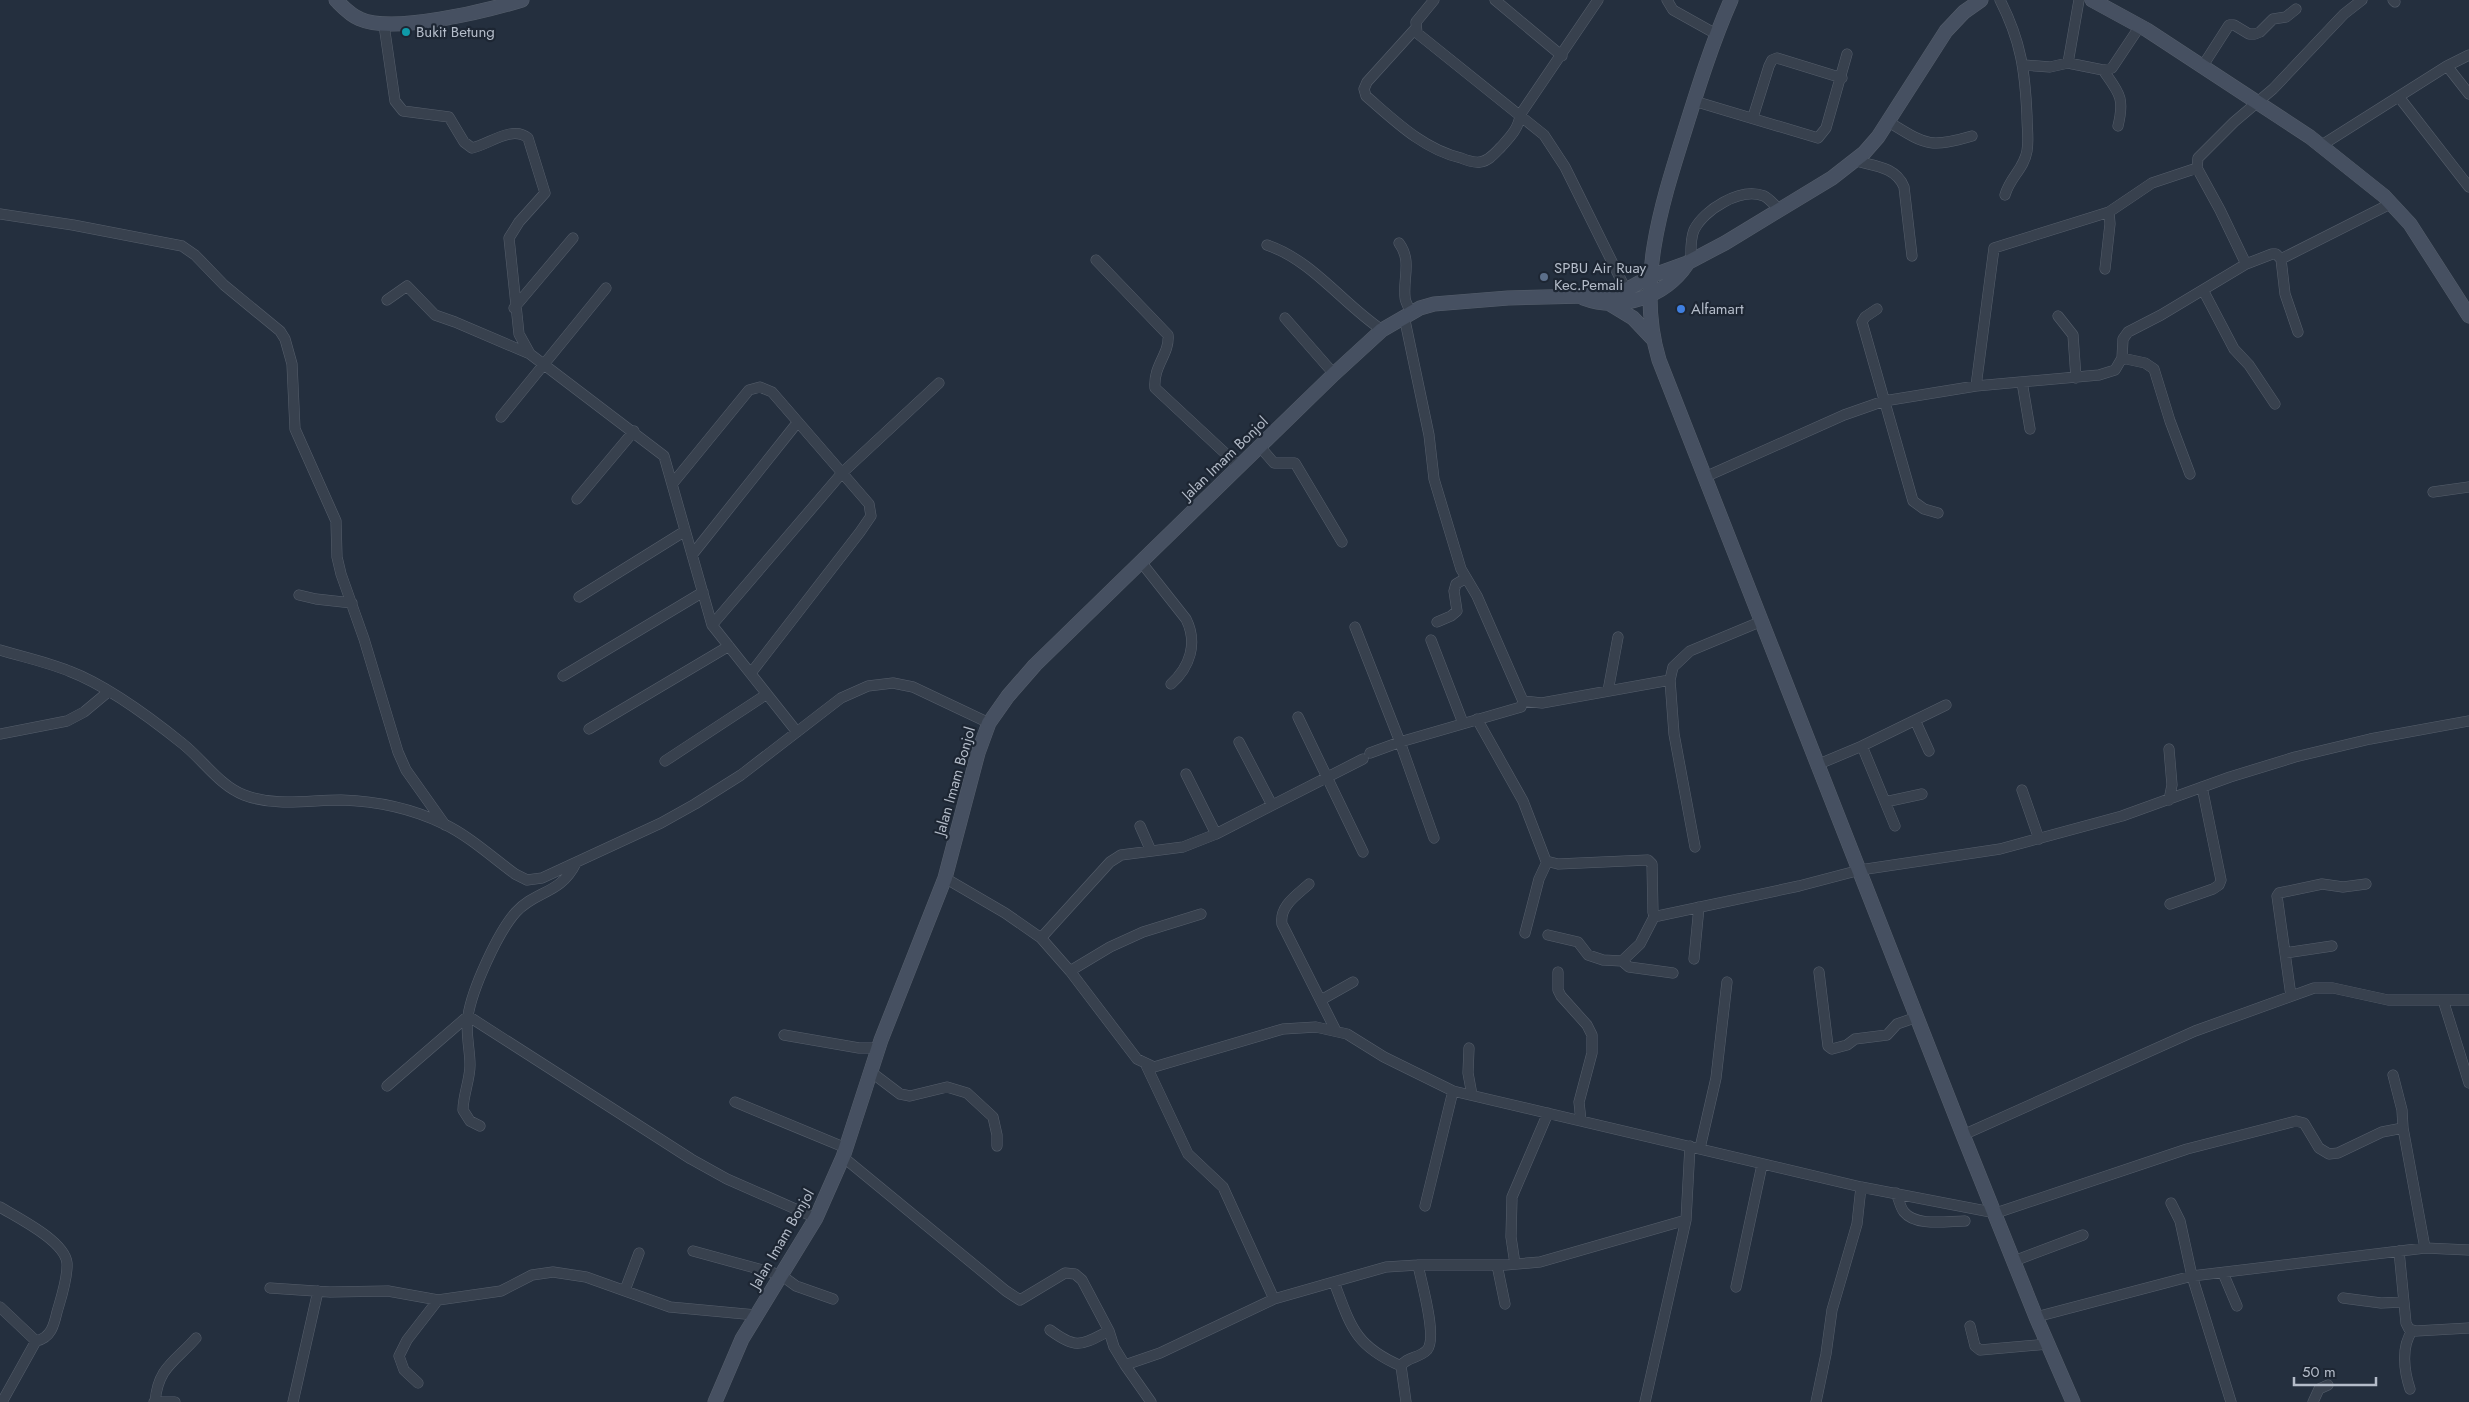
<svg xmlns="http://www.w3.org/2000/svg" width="2469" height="1402" font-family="Jost,sans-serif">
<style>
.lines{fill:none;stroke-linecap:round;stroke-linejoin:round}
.street-casing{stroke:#565f6c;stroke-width:11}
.secondary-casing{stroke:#565f6c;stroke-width:15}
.street{stroke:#38414e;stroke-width:10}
.secondary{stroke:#465061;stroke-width:14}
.culture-dot{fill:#0f9aa8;stroke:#1d2633;stroke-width:2}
.service-dot{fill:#5c6f8a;stroke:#1d2633;stroke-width:2}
.shop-dot{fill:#3f7fe0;stroke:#1d2633;stroke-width:2}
.labels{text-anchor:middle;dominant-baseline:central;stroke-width:4.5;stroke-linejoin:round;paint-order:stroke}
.poi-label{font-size:15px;fill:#b4bcc9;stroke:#1d2633;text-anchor:start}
.street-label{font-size:15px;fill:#b4bcc9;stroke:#1d2633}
</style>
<rect width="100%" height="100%" fill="#242f3e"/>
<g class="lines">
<defs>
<path id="street" d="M1434,0L1416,22L1417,33L1544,135L1565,167L1626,290
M1495,0L1562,56
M1667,0L1673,10L1716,34
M2000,0C2021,41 2025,71 2027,116C2027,128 2029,140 2027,151C2024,169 2010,177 2005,195
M2393,0L2395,2
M384,25L395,101L403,111L449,117L464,142L472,148C490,144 512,125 528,138L545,193L519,222L509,238L519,334L530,354
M1415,29L1367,82L1364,89L1366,96C1395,121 1423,149 1461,158C1466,160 1474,163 1480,162C1489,161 1495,153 1501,147C1510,137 1519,128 1520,115L1598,0
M2068,63L2079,0
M2024,65L2050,67L2068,63L2103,70L2112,68L2140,26
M2447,66L2469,55
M2202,67L2229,25H2234L2249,34H2255L2260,32L2273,19L2286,17L2296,9
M2103,70C2119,93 2125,97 2118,126
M2399,97L2469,187
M1694,101L1818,138L1826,128L1847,54
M1753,117L1769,66L1772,60L1777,58L1842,78
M1887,121C1925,144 1928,149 1972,136
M2322,145L2447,66L2469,94
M1856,161C1875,166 1896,167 1904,187L1912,256
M0,214L73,225L182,246L195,255L224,285L280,331L285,339L292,364L295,429L336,521L337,557L341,574L364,639L398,752L406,770L445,825
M1399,243C1412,261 1403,277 1405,297C1405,302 1409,308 1411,312
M1267,245C1312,260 1343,304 1382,330
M2281,259L2392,203
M1096,260L1168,335C1170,354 1153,365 1155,388L1240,467
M1691,261C1691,251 1690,240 1694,230C1704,210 1740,187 1764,196C1770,199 1774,205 1779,209
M2246,264L2272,254H2276L2281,259L2285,294L2298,332
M2105,269L2110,224L2109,212
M2203,290L2234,349L2249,365L2275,404
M387,300L407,286L435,315L455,322L530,354L664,456L712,625L797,732
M514,308L573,238
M1877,309L1865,317L1862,322L1913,501L1924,509L1938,513
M2058,316L2073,335L2076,378
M1285,318L1334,374
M2122,358L2145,363L2154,369L2170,421L2190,474
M2022,382L2030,429
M1976,386L1994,248L2109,212L2152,183L2197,168
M501,417L606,288
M1260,447L1274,463H1295L1342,542
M1705,477L1844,415L1884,401L1976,386L2099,375L2115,370L2122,358L2123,339L2128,332L2161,315L2246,264L2220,210L2197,168L2198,158L2234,122L2273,89L2344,14L2362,0
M673,483L749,390L760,387L772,392L869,504L871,516L860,532L751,673
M2433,492L2469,487
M577,499L634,431
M692,555L797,423
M1141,562L1186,619C1198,643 1190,667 1171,684
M299,595L316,599L352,603
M579,597L685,531
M1437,622L1451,616L1457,611L1454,591L1456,584L1466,578
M712,625L842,473L939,383
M1355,627L1400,742L1434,838
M1431,640L1463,723
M0,650C23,657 47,662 69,671C106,685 152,719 183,744C203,760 220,786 244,795C275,807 309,800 341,800C376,801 413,809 444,824C469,836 492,857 515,874L527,880L542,878L661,823L695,804L741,775L841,698L868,686L893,683L913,687L989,723
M563,676L703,592
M1608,691L1618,637
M1523,701L1542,703L1670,680
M1298,717L1363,852
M1477,719L1523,801L1546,861L1558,864L1648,860L1652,864L1653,913L1658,916L1799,886L1860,870L2000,849L2122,816L2230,777L2295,757L2370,739L2469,721
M1915,720L1929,751
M589,729L729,646
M0,734L67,721L84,712L108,692
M1239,742L1272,805
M1862,746L1895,826
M1370,753L1400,742L1521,707L1523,701L1477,596L1461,569L1434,479L1429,435L1404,316
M665,761L767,694
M1819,764L1862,746L1946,705
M1186,774L1216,834
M2022,790L2039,839
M2169,800L2172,785L2169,749
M1885,802L1922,794
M1140,826L1151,851
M1695,847L1674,734L1670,680L1673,667L1690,651L1762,621
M945,878L1005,913L1041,938L1070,971L1137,1059L1154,1067L1283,1029L1316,1027L1347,1034L1384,1057L1453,1091L1861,1187L1996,1213L2187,1149L2296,1121L2304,1123L2319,1148L2329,1154L2338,1153L2382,1132L2403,1128L2425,1248
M1309,884C1297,895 1279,906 1282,924L1336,1031
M2170,904L2213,889L2219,885L2221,880L2202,787
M1525,933L1539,879L1547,862
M1548,935L1578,942L1588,955L1603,960L1622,961L1640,944L1655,915
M1041,938L1110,862L1121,855L1183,847L1216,834L1363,759
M2285,953L2332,946
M1694,959L1699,907
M1622,961L1629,967L1673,973
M1070,971L1110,947L1143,932L1201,914
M1558,972V990L1561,996L1587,1025L1592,1035V1053L1579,1102L1581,1121
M1819,972L1828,1046L1832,1049L1847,1045L1855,1039L1887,1035L1897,1024L1917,1017
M2291,996L2277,896L2279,893L2322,884L2343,887L2366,884
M1321,1000L1353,982
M2443,1000L2469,1083
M784,1035L859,1048H879
M1469,1048L1468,1073L1472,1095
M1146,1065L1188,1154L1223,1187L1274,1299
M871,1072L900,1094L910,1096L947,1087L967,1093L993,1117L997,1135V1146
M2393,1075L2402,1110L2403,1128
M387,1086L468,1016L691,1159L727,1179L816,1218
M735,1102L846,1148
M480,1126L470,1121L463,1110C463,1095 470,1080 470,1065C470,1048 465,1033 468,1016C472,989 498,932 516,912C536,890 560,895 576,863
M1963,1135L2195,1031L2314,988H2333L2388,1000H2469
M1700,1148L1716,1078L1727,982
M843,1157L1006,1291L1020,1300L1065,1273L1075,1274L1082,1280L1109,1331L1114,1347L1125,1365L1160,1353L1274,1299L1386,1267L1418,1265H1505L1540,1262L1686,1220
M1896,1193C1899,1199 1900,1207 1904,1212C1916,1227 1948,1221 1965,1221
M2171,1203L2180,1221L2192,1276L2231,1402
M1425,1206L1453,1091
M0,1207C18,1218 65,1241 67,1263C68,1278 61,1298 57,1312C54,1325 51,1338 36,1341L2,1402
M693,1251L781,1275L796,1286L833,1299
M2399,1251L2406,1323L2409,1329L2416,1331L2469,1328
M2014,1261L2083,1235
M1515,1264L1511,1237L1512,1197L1548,1113
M1497,1265L1505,1304
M2223,1273L2237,1306
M1334,1282C1351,1327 1355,1346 1401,1366
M1736,1287L1762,1165
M270,1288L330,1292L388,1291L438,1300L501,1291L532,1275L553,1272L586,1277L670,1307L756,1315
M625,1290L639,1253
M2343,1298L2381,1303L2404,1302
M0,1307L36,1341
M2036,1317L2192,1276L2425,1248L2469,1250
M1970,1326L1975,1346L1980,1350L2048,1344
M1050,1330C1077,1350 1081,1345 1109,1331
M1125,1365L1151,1402
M418,1383L404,1370L399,1356L407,1340L438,1300
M2410,1389C2404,1371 2401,1347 2412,1331
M154,1402H175
M155,1402C158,1367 175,1362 196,1338
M293,1402L318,1291
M1406,1402L1401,1366C1406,1357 1420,1358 1427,1350C1438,1338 1421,1281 1418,1265
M1645,1402L1686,1220L1690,1146
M1816,1402L1826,1354L1832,1310L1857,1224L1861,1187
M2313,1402L2319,1389L2328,1385"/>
<path id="secondary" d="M336,0C343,7 350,15 360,19C393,34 486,11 522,0
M1731,0C1712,43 1698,88 1684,133C1661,206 1636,284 1659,360L1963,1135L2036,1317L2073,1402
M2092,0L2147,30L2310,137L2384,196L2410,224L2469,316
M1583,298C1620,312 1665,297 1687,264
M1610,304L1633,318L1652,338
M715,1402L742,1339L816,1218L843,1157L881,1040L945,878L978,753L989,723L1008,696L1035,665L1334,374L1382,330L1420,308L1434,304L1508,298L1586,296L1626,290L1651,276L1687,263L1725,243L1832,178L1864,153L1878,137L1946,31L1964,12L1981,0"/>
</defs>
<use href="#street" class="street-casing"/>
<use href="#secondary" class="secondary-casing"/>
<use href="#street" class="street"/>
<use href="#secondary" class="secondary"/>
</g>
<circle class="culture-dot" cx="406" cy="32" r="5"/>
<circle class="service-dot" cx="1544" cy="277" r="5"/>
<circle class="shop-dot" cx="1681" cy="309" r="5"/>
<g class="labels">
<g class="poi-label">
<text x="416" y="32">Bukit Betung</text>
<text x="1554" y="268">SPBU Air Ruay<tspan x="1554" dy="17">Kec.Pemali</tspan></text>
<text x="1691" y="309">Alfamart</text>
</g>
<g class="street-label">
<text transform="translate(1225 458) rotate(-44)">Jalan Imam Bonjol</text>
<text transform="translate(955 781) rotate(-74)">Jalan Imam Bonjol</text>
<text transform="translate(782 1239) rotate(-60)">Jalan Imam Bonjol</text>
</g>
</g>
<path d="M2294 1377v8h82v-8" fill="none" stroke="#b4bcc9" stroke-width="2.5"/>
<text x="2302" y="1377" font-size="15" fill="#b4bcc9" stroke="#1d2633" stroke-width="4" paint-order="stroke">50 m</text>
</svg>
